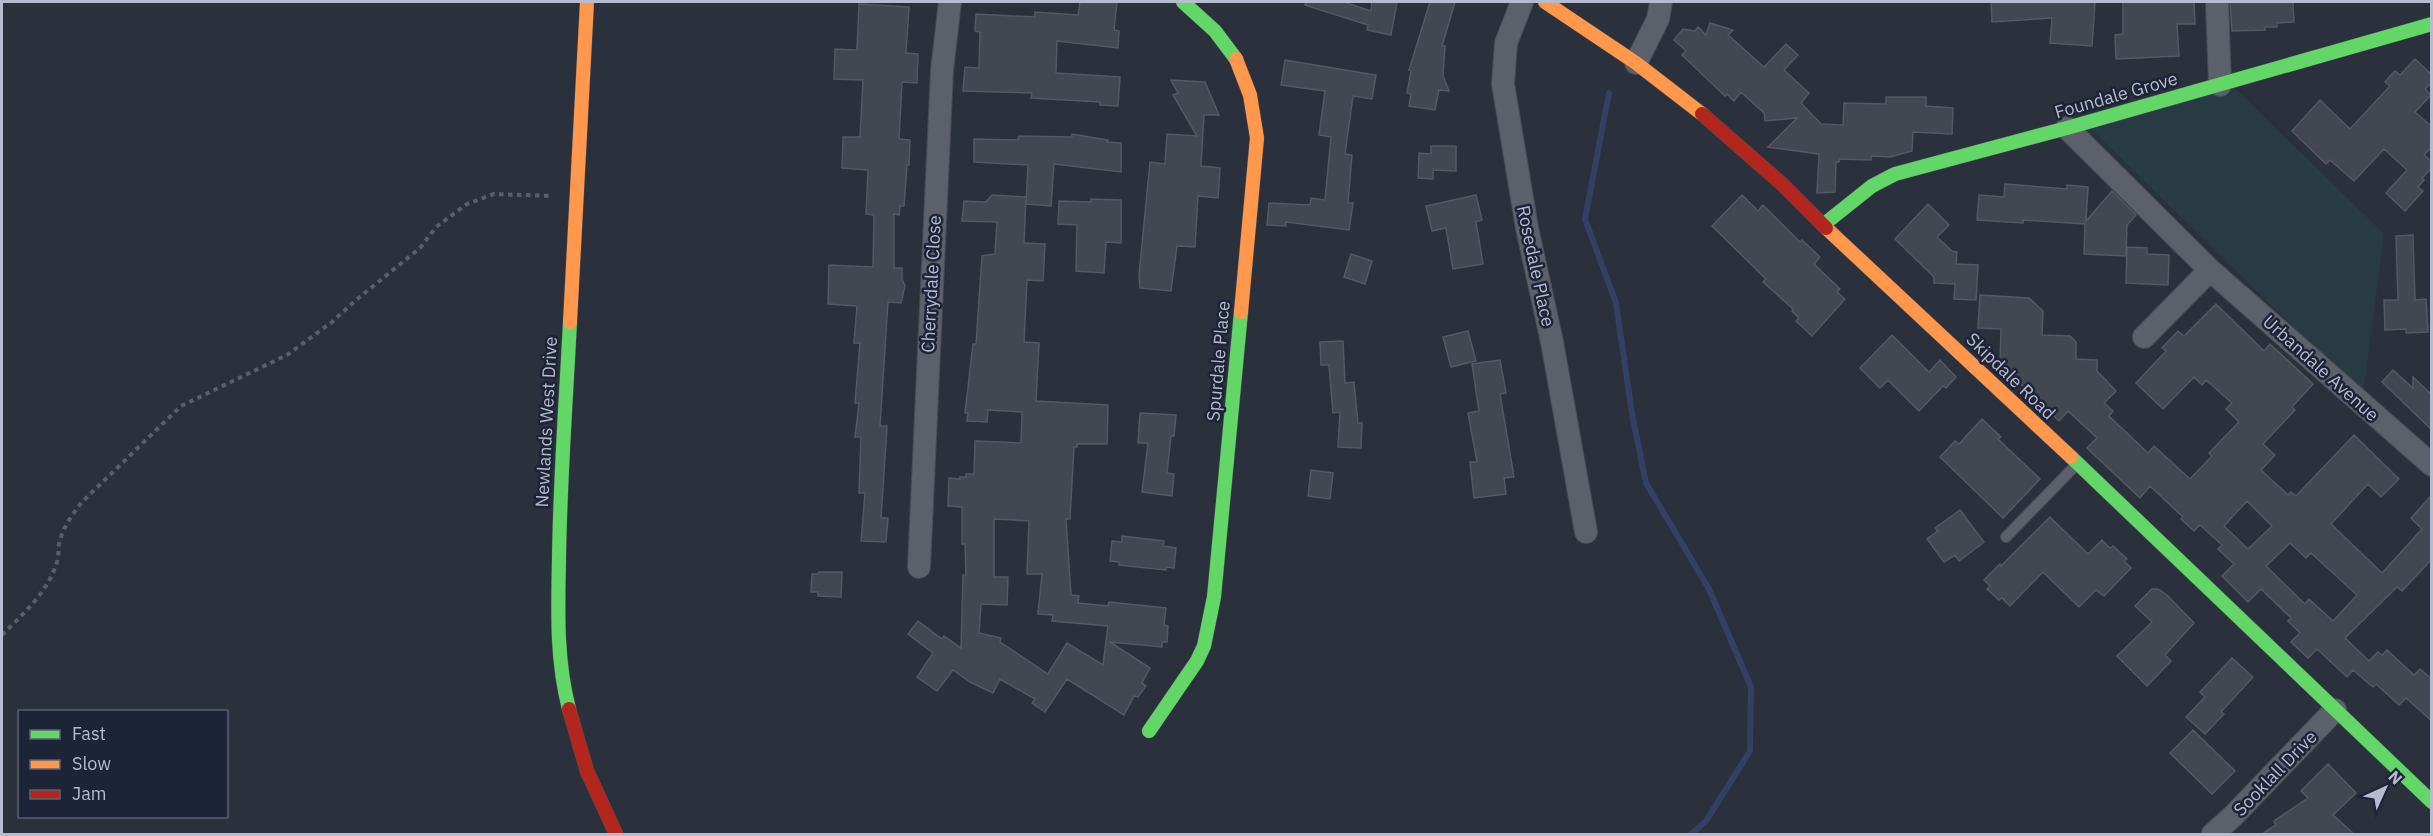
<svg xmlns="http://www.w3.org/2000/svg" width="2433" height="836" font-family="'IBM Plex Sans',sans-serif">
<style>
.green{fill:#283a44}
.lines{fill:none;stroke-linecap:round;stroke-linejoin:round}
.stream{stroke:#343f66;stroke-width:6}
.building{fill:#434752;stroke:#535864;stroke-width:1.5;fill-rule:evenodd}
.lane-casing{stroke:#484b55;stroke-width:12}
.street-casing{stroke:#484b55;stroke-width:24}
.fast-casing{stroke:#484b55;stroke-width:15}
.slow-casing{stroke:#484b55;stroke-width:15}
.jam-casing{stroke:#484b55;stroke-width:15}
.path{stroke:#5a5e67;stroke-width:4;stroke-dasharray:4.5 4.5;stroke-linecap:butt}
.lane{stroke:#5c606a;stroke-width:10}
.street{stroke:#5c606a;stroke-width:22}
.fast{stroke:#63d668;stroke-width:14}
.slow{stroke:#ff974d;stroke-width:14}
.jam{stroke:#b3261e;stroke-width:14}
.labels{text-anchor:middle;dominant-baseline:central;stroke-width:5;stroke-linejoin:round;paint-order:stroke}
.street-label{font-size:18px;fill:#b6bbcd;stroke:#1e2438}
</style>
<rect width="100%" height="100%" fill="#2b303d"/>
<path class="green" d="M2233,86L2384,234L2363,395L2091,129Z"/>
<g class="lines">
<path class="stream" d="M1609,93L1585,219L1616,303L1632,414L1646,483L1709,589L1751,687L1750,751L1706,821L1691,834"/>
</g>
<path class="building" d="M1080,2H1117L1114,30L1119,31L1118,48L1057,41L1056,73L1120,77L1118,106L1100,105V102L1031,98L1032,93L963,91L965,67L979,68L980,32L975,31L976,14L1035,17V12L1078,15Z
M1306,2H1344L1371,11L1372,2H1397L1391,35L1367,30L1368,25L1305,5Z
M1430,2H1455L1442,46H1445L1443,76L1449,91L1439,90L1435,110L1409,106L1411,94L1407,93L1411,71L1409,70Z
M1991,2H2095L2092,46L2050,43L2052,18L1992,22Z
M2123,2H2194L2195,24H2177L2179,56L2116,59L2115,35L2123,34Z
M2230,2H2293L2294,22L2277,23V27H2265V30L2232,31Z
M859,4L909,7L906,53L918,54L917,83L902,82L899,139L910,140L909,165H907L904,206H900L899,215L894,214V268H902V279L905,286L901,303L888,302L880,426H887L881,518H888L886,542L861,541L865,493H859L861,437H855L859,403H855L860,343H854L857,306L828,304L829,265L873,267L874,215L866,214L868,170L842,168L843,137H860L863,80L834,79L835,49L857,50Z
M1710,23L1733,30L1728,35L1764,67L1786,44L1798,55L1784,70L1809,93L1801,103L1821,124L1843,125L1844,103L1886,104V97H1926V106L1953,108L1952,134L1913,132L1912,151L1890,157L1871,156V160L1840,159L1839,162H1836L1835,192L1817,193L1819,154L1768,147L1797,118L1765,121L1764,113L1741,92L1734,101L1727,94L1725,96L1682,55L1686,51L1674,40L1683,29L1695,31L1698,27L1706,35Z
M2415,59L2432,75V82L2425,89L2431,95L2415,112L2432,127V147L2424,155L2432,162V168L2422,178L2424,180L2418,187L2423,191L2405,211L2386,193L2407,170L2384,149L2354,181L2330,160L2326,164L2292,131L2320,100L2350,129L2390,86L2385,82L2395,71L2400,75Z
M1285,60L1376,75L1372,99L1353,96L1345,154L1352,155L1348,203H1353L1349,230L1286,222V226L1267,225L1269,203L1310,205L1311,198L1325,200L1331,137L1319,135L1325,91L1281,85Z
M1171,80L1205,82L1219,115H1204L1201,166L1220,168L1218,198L1198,196L1195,247L1177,246L1171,291L1140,288L1139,275L1150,162L1165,164L1167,134L1197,136L1173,95L1178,93Z
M1072,134L1108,140L1107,142L1121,143V172L1054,164L1051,206L1026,204L1028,165L974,162V139L1018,140L1019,136L1072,137Z
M1431,146H1456V171L1433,170V179L1418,178L1419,153L1431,154Z
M2005,184L2067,189V185L2088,187L2086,221L2112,191L2136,215L2127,225L2126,256L2084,254L2085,224L2023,220V223L1977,220L1979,195L2004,197Z
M992,195L1026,197L1024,243L1045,244L1043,281L1027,280L1024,342L1039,343L1036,401L1108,405L1107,444H1077V447H1074L1070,519H1066L1071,595L1079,596L1078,603L1108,606L1109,602L1166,608L1164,625L1168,626L1167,642H1162V647L1110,642L1150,668L1142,683L1146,686L1138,697L1134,696L1124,715L1067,679L1045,712L1032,703L1035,699L1000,679L993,693L970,682L953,670L937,691L917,677L933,653L908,634L918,621L942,639L944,636L961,648L963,575H966L965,544H962V507L948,506L949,478L960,479V477H966V474H974L975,441L1021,443L1022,412L988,410L987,422L967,421L968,413H965L973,344H976L982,256L995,254L997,222L962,221L964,201L986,202ZM994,519L1029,521L1027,574H1042L1038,614L1053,615L1052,621L1108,626L1103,665L1067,643L1048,674L1000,642L1001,638L979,633L981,604L1007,605L1008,577H994Z
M1476,195L1482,220L1476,222L1483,264L1453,269L1446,228L1432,231L1426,206Z
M1742,195L1758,211L1763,205L1800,242L1802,240L1820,257L1814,264L1840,289L1837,292L1845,299L1812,336L1796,321L1799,318L1792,311L1793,309L1763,282L1766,279L1712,226Z
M1091,199L1121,200V243L1106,242L1104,273L1076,271L1077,225L1058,224L1059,201L1091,202Z
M1928,204L1949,225L1937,237L1952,251L1957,252L1956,264L1978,265L1976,300L1954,299L1955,284L1934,283V277L1895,239Z
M2413,235L2415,300L2426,299L2428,332L2406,333V329L2385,330L2384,300H2398L2396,236Z
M2127,247L2147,248V254L2169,255L2168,285L2126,283Z
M1351,254L1372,261L1365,284L1344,277Z
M1980,295L2029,298L2043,311L2042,335L2070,336L2076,342V359L2097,360V371L2116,391L2104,403L2113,411L2109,416L2148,453L2154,446L2190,479L2212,456L2209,453L2239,422L2226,409L2232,403L2206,380L2202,385L2194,377L2163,409L2136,383L2166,351L2162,348L2178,331L2184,336L2216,304L2264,351L2270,344L2313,384L2292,407L2295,410L2263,444L2275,455L2261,470L2288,495L2291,492L2296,496L2354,435L2399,479L2381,497L2368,484L2331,524L2382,573L2422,529L2411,518L2432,495V559L2402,591L2397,587L2345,638L2369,661L2378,652L2382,655L2387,650L2414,675L2420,669L2432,679V721L2406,698L2399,705L2376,684L2373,687L2353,670L2347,677L2317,649L2308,658L2291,642L2300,633L2288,621L2291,618L2261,589L2248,602L2222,576L2234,564L2218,549L2222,545L2200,525L2194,531L2181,519L2183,517L2150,486L2140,498L2087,448L2097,438L2068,411L2059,421L2000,364L2001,329L1978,328ZM2247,501L2272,526L2248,549L2224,526ZM2290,543L2306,558L2311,553L2357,595L2333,621L2309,599L2305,604L2266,566Z
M1468,331L1476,361L1451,367L1443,337Z
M1892,335L1929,372L1940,360L1956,377L1946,388L1943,386L1919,411L1888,380L1880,388L1860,368Z
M1343,341L1345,383L1354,382L1358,423H1362L1361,448L1338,447L1340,412L1333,413L1329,365H1321L1320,342Z
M1500,360L1506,393L1500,394L1514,477L1504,478L1506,494L1474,498L1470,462H1477L1468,413L1479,411L1472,364Z
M2393,370L2413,388V377L2432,395V430L2382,382Z
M1140,413L1176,415L1174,436H1171L1167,473L1174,474L1172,496L1142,492L1148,443H1138Z
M1982,419L2001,437L1998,439L2040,479L2003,518L1940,457L1955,441L1959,444Z
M1311,470L1333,473L1330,499L1308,496Z
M1960,510L1984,542L1959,561L1955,555L1944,562L1927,539L1938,531L1935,528Z
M2050,517L2088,554L2102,540L2110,548L2113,546L2127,559L2124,561L2131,568L2104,596L2096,590L2079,607L2043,572L2010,606L2002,598L1999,600L1987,589L1990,586L1984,580L2000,564L2001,566Z
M1122,536L1164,541L1163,546L1176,548L1174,568L1166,567V570L1119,565V562L1110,561L1112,541L1122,542Z
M819,572H842L841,597L818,596V592H811L812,574H818Z
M2152,589H2158L2167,595L2194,623L2165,655L2171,661L2147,686L2117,656L2152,622L2135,606Z
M2232,658L2253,677L2221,712L2224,714L2205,734L2186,717L2205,697L2200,692Z
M2193,730L2235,771L2212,794L2170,753Z
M2328,764L2356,793L2333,815L2354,834H2262L2276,825L2274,821L2308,798L2301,791Z"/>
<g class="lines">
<defs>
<path id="lane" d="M2006,537L2075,466"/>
<path id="street" d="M1522,2L1506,43L1503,84L1527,228L1552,342L1586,532
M2217,2L2220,85
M1636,63L1658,19L1661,2
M2067,128L2210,270L2432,465
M2144,337L2210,270
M919,567L942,70L950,2
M2213,834L2233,816L2335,710"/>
<path id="fast" d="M1183,2L1215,31L1236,59
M1823,225L1872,186L1895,174L2067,128L2432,24
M2071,457L2432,802
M569,709C556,659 558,609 559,559C560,480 566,401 570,322
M1149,731L1197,661L1204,646L1214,597L1241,312"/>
<path id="slow" d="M1545,2L1636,63L1702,114
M1236,59L1250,95L1257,138L1241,312
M1826,228L2071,457
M570,322L587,2"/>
<path id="jam" d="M1702,114L1782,184L1826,228
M569,709L587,771L616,834"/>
</defs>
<use href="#lane" class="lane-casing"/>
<use href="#street" class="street-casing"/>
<use href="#fast" class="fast-casing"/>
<use href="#slow" class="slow-casing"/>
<use href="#jam" class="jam-casing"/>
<path class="path" d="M2,635C23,614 48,592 57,562C59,556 58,550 59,544C62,529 72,515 81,503L181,406L287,355L332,322L356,300L420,248L436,227L467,204L494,194L553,196"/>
<use href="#lane" class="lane"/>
<use href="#street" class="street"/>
<use href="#fast" class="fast"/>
<use href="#slow" class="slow"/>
<use href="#jam" class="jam"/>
</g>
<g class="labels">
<g class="street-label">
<text transform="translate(2116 95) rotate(-16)">Foundale Grove</text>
<text transform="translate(1536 266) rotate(78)">Rosedale Place</text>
<text transform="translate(931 284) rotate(-87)">Cherrydale Close</text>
<text transform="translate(1218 361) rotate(-85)">Spurdale Place</text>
<text transform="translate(2321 368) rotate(42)">Urbandale Avenue</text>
<text transform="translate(2011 376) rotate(44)">Skipdale Road</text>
<text transform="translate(546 422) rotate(-87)">Newlands West Drive</text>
<text transform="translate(2275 773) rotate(-46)">Sooklall Drive</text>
</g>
</g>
<rect width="2433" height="836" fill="none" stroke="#b6bbcd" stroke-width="6"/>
<rect x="18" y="710" width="210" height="108" fill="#1e2438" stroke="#5b6074" stroke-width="1.5"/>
<rect x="30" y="730" width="30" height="9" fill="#63d668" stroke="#5b6074" stroke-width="1.5"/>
<text x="72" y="740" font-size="18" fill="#b6bbcd">Fast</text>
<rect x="30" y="760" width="30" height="9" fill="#ff974d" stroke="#5b6074" stroke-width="1.5"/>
<text x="72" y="770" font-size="18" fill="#b6bbcd">Slow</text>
<rect x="30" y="790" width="30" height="9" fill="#b3261e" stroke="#5b6074" stroke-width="1.5"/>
<text x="72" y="800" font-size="18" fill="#b6bbcd">Jam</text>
<g transform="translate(2385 788) rotate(45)" stroke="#1e2438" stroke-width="4.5" paint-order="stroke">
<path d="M0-4.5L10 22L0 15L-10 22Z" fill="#b6bbcd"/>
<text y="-9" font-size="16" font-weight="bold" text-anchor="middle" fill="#b6bbcd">N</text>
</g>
</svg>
